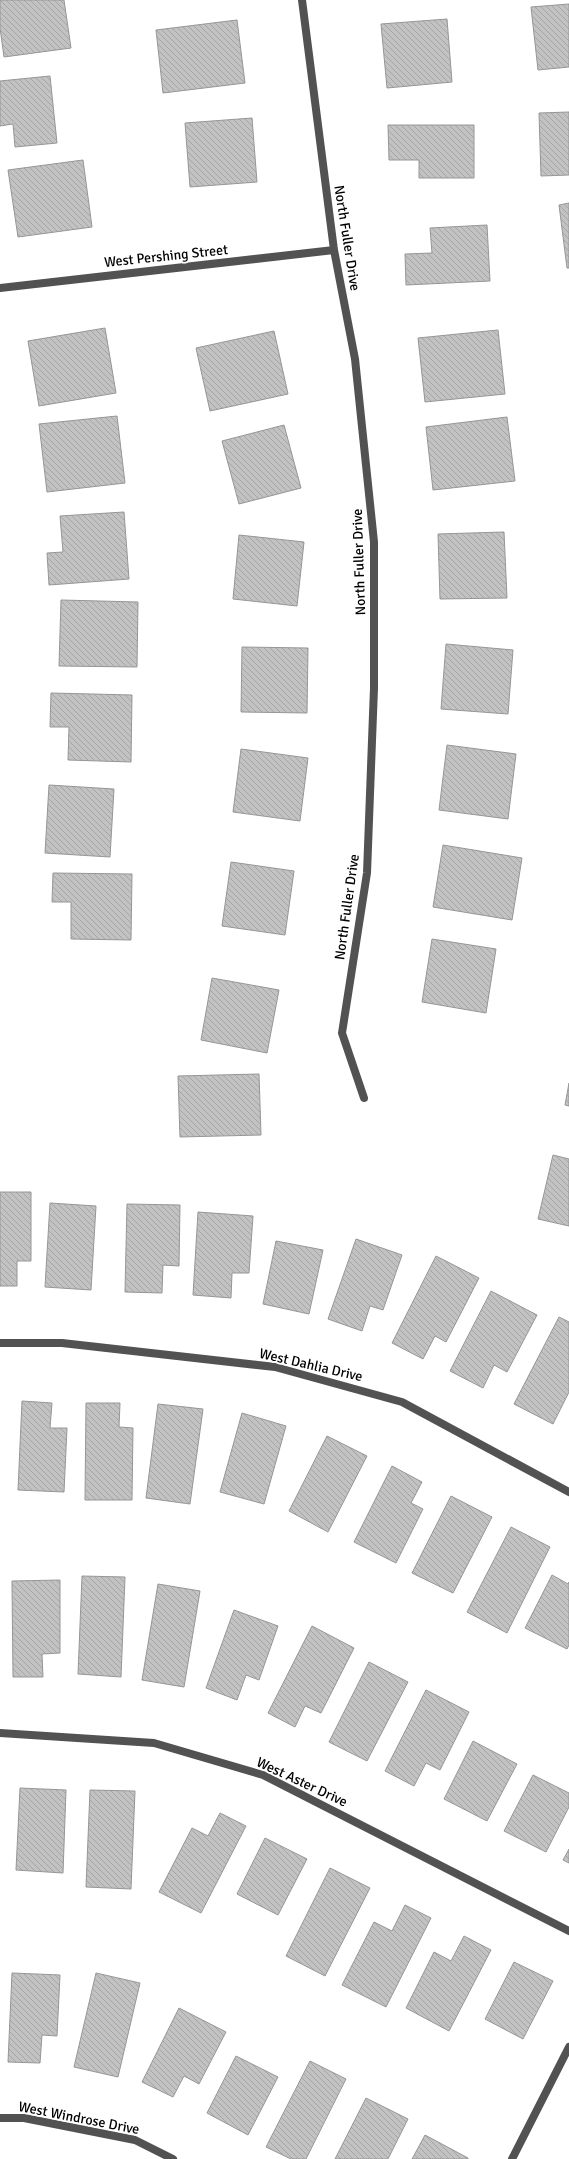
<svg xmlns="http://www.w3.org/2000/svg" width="569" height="2159" font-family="Signika,sans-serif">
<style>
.building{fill:url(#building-back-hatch);stroke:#969696}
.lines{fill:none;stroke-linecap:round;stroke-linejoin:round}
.minor{stroke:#525252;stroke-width:8}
.labels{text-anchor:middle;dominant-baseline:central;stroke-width:3.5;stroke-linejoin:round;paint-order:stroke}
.street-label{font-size:14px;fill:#000;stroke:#fff}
</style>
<defs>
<pattern id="building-back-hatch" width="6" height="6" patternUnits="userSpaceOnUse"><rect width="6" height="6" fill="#c2c2c2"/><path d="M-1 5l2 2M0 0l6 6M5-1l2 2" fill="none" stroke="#a5a5a5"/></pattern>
</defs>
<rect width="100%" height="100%" fill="#fff"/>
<path class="building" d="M0,0H64L71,48L4,57L0,28Z
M569,4V67L538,70L531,7Z
M447,19L452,82L387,88L381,24Z
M237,20L245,83L163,93L156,30Z
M50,76L57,143L15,147L13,124L0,126V81Z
M569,112V175L541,176L539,113Z
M252,118L257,182L190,187L185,123Z
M388,125H474V178H419V160H389Z
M83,160L92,227L18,237L8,170Z
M569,203V268H567L559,205Z
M487,225L490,281L406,285L405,254L432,253L430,228Z
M105,328L116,393L39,406L28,341Z
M498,330L505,394L425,402L418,338Z
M274,331L288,394L210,411L196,348Z
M117,416L125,483L47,492L39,424Z
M507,417L515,481L433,490L426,427Z
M284,425L301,488L239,504L222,441Z
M124,512L129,579L49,585L47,553L63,552L60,516Z
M504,532L507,598L440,599L438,534Z
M239,535L304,542L297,606L233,599Z
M61,600L138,602L137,667L59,666Z
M446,644L513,650L508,714L441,709Z
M242,647L308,648L307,713L241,712Z
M51,693L132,695L131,762L68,760L69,727H50Z
M447,745L516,754L508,819L439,810Z
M241,749L308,758L300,821L233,812Z
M49,785L114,789L110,857L45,853Z
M443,845L522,858L512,920L433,907Z
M231,862L294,871L285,935L222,926Z
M53,873L132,874L131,940L71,939V902H52Z
M432,939L496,949L486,1013L422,1002Z
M212,978L279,990L267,1053L201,1040Z
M259,1074L261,1135L180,1137L178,1076Z
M569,1083V1106L565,1105Z
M553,1155L569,1159V1226L538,1219Z
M0,1192H31V1261H17V1286H0Z
M50,1203L96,1206L91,1290L45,1287Z
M127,1204L180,1205L179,1266L163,1265L162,1293L125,1292Z
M198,1212L253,1216L249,1273H232L231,1298L193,1295Z
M356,1239L402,1255L383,1310L370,1306L362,1331L328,1319Z
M276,1241L323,1250L309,1314L263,1304Z
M436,1256L479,1278L446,1342L435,1336L423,1359L392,1343Z
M491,1291L537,1315L507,1372L494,1365L483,1388L450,1371Z
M559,1317L569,1322V1392L553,1424L514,1404Z
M22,1401L52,1403L50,1428H67L64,1492L18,1490Z
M86,1403H120L119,1427L133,1428L132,1500H85Z
M158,1404L203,1409L190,1504L146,1498Z
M242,1413L286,1426L264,1504L220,1492Z
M327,1436L367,1456L328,1532L289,1511Z
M392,1466L422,1482L411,1503L423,1509L396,1563L354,1542Z
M451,1496L492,1517L453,1593L412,1573Z
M511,1527L550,1547L507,1633L467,1612Z
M552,1575L568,1584L569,1582V1645L567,1649L525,1628Z
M82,1576L125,1577L121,1677L78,1674Z
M60,1580V1653L42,1654L43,1677H13L12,1581Z
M158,1584L200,1591L184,1687L142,1680Z
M234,1610L278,1626L259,1680L246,1675L237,1700L206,1688Z
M312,1626L354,1648L321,1713L305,1706L295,1727L268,1713Z
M369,1662L408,1682L367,1761L329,1742Z
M426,1690L469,1712L440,1770L426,1763L414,1786L385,1771Z
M473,1741L517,1764L487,1821L444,1799Z
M533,1775L569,1793V1807L546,1852L504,1831Z
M20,1788L66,1790L63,1873L16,1870Z
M90,1790L135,1791L131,1889L86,1887Z
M220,1813L246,1826L201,1913L159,1892L192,1828L208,1836Z
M265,1838L307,1859L278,1915L237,1894Z
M569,1849V1863L563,1860Z
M330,1868L370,1888L325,1976L286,1956Z
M405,1905L431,1918L386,2007L342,1985L374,1922L392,1931Z
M464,1936L491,1950L449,2031L406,2008L434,1952L451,1961Z
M514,1962L553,1981L523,2039L485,2019Z
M12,1973L60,1975L57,2036L42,2035L40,2063L8,2062Z
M96,1973L140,1983L118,2077L74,2067Z
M179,2008L226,2032L199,2084L184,2076L173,2097L142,2082Z
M236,2056L278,2077L248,2135L207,2113Z
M310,2061L346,2079L306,2159H291L266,2147Z
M366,2098L408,2119L388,2159H335Z
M425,2135L468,2158V2159H412Z"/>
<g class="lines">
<path class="minor" d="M302,0L334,250L355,359L374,542V688L367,873L342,1033L364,1098
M0,288L334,250
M0,1343H62L275,1367L402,1402L569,1492
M0,1733L154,1743L263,1775L569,1931
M0,2118H24L135,2140L173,2159
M512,2159L569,2047"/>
</g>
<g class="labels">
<g class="street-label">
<text transform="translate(347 238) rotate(81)">North Fuller Drive</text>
<text transform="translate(166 256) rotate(-6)">West Pershing Street</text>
<text transform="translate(359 562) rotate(-92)">North Fuller Drive</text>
<text transform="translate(347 907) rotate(-82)">North Fuller Drive</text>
<text transform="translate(311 1365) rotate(13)">West Dahlia Drive</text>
<text transform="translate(302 1782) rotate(25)">West Aster Drive</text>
<text transform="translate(79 2118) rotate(11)">West Windrose Drive</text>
</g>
</g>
</svg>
